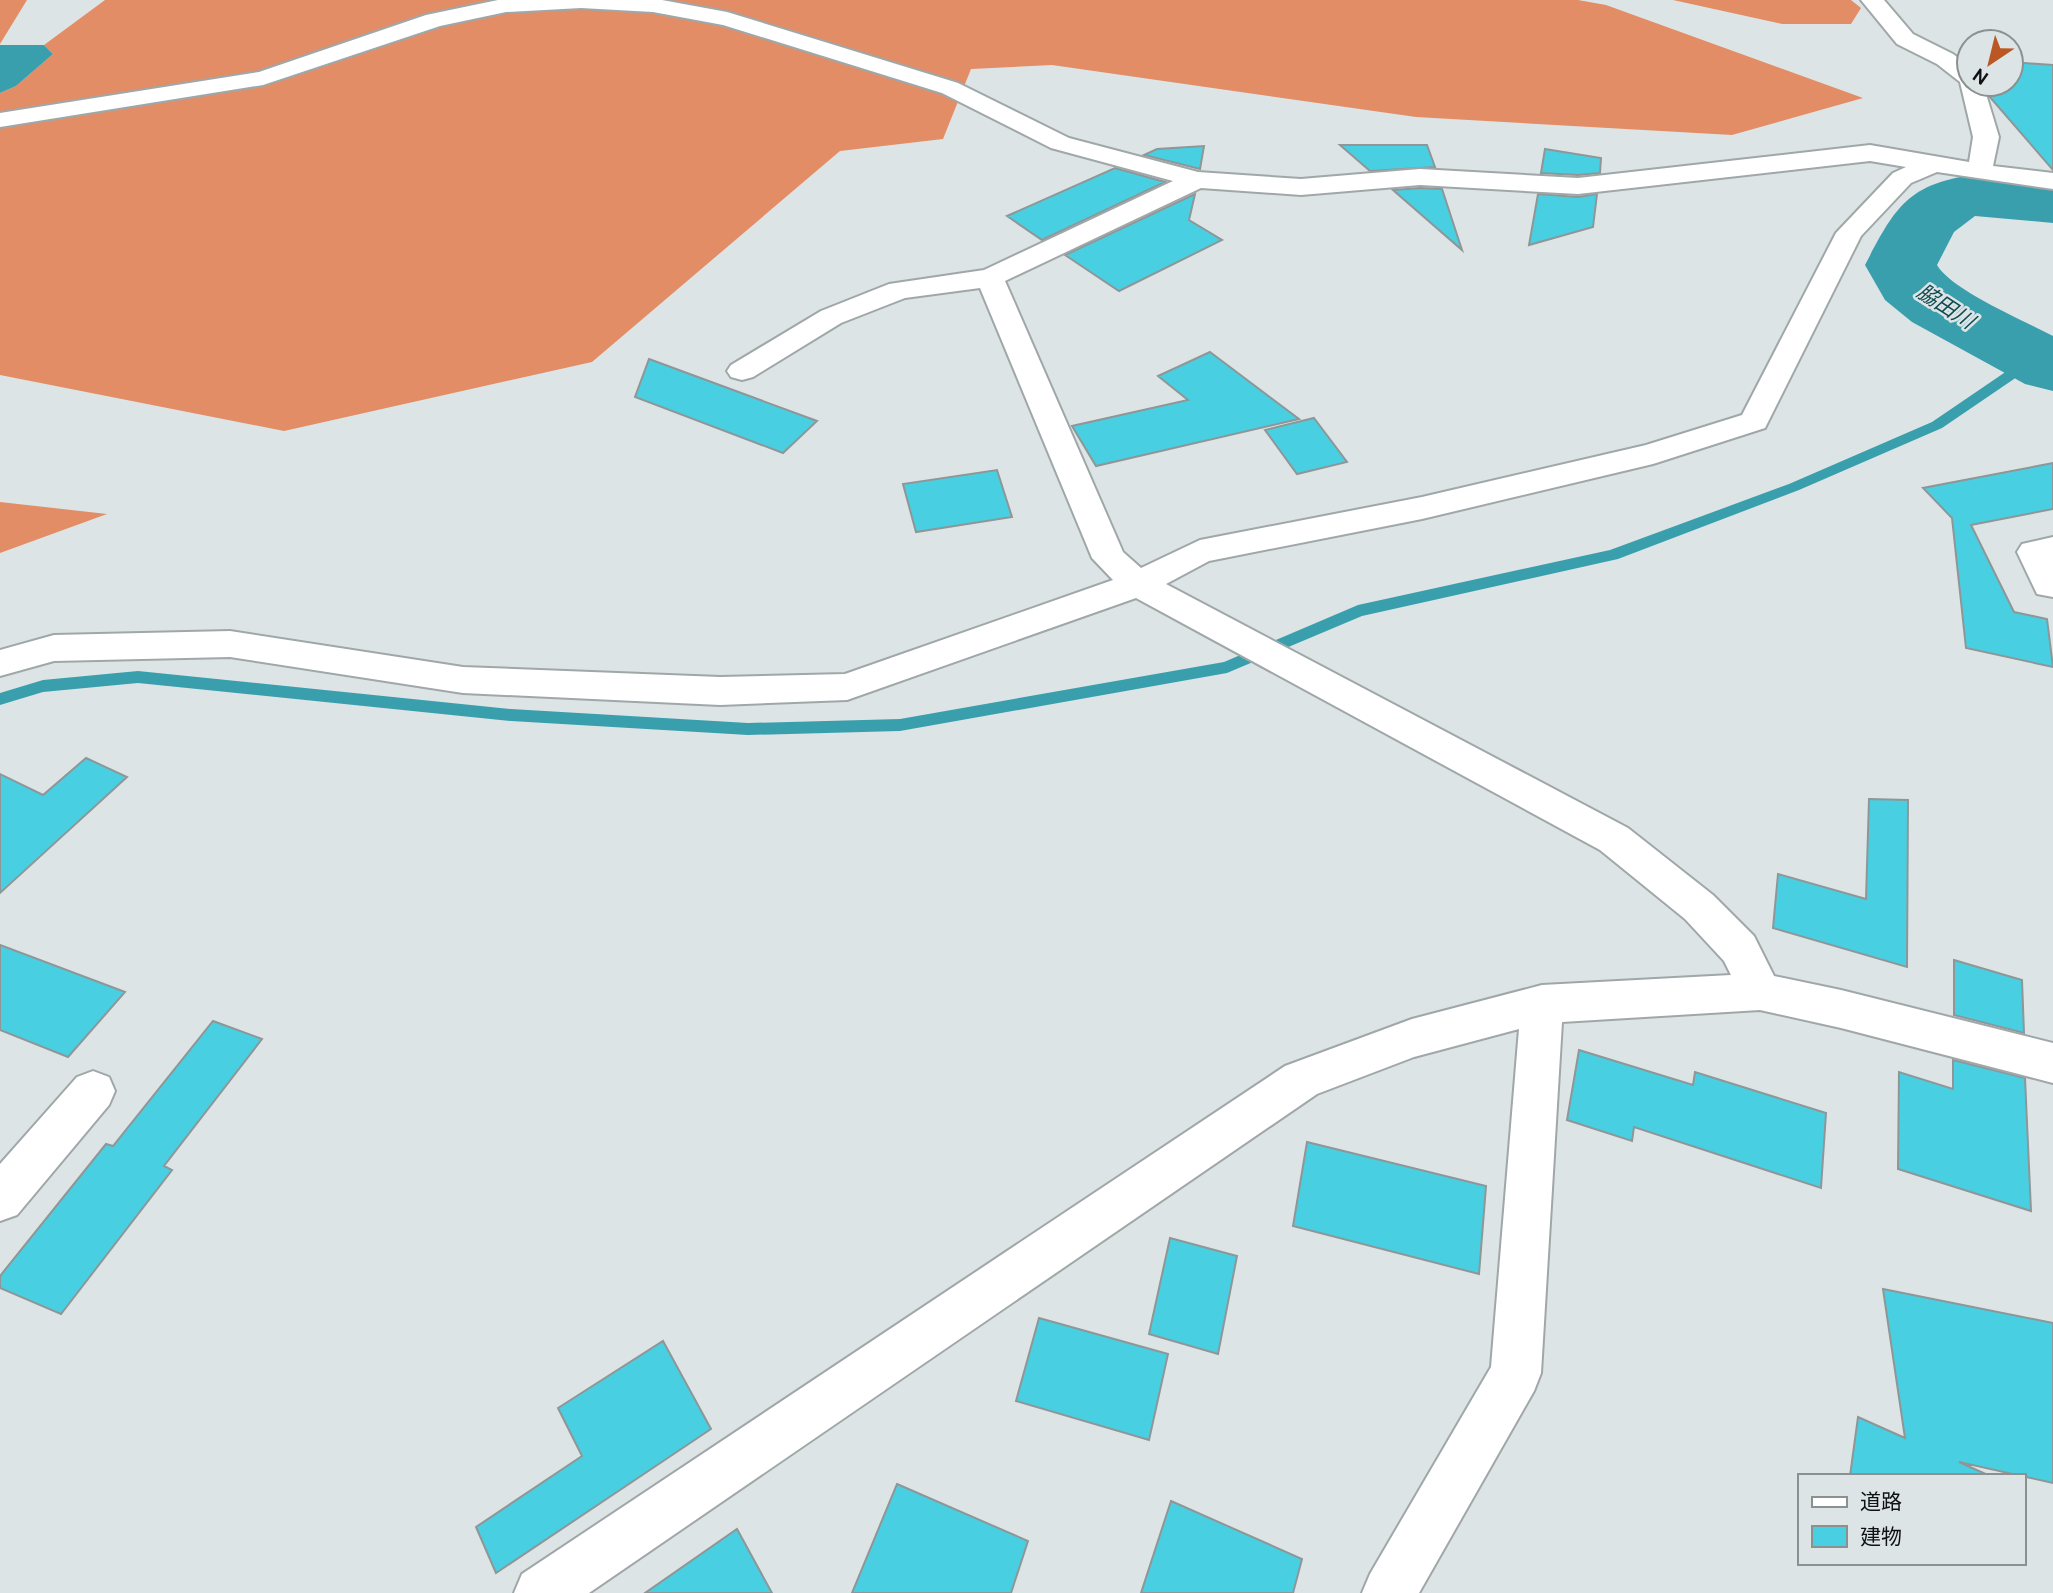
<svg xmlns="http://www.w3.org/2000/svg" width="2053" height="1593" font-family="Cabin,'Noto Sans JP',sans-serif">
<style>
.forest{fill:#e28d66}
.water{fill:#3a9fad}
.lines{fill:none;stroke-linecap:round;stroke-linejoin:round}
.stream{fill:#3a9fad;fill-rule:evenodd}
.river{fill:#3a9fad;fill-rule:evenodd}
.building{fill:#48d0e2;stroke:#8f9697;stroke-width:2}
.minor-casing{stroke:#a0a7a8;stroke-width:4}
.minor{fill:#fff;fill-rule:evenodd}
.labels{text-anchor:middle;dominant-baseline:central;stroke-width:5;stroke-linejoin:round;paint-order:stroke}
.far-water-label{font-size:21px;font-style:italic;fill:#104b52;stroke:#dde4e5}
</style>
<rect width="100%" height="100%" fill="#dde4e5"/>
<path class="forest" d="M0,0H27L0,44Z
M105,0H1578L1606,5L1863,98L1732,135L1416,117L1052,65L971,69L943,139L840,151L592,362L284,431L0,375V93L16,86L53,54L44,45Z
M1673,0H1851L1861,8L1851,24H1782Z
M0,502L107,514L0,553Z"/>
<path class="water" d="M0,45H44L53,54L16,86L0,93Z"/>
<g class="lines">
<path class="stream" d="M2027,350L2034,354L2014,379L1942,428L1799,490L1618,559L1362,616L1227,673L900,731L748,735L511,721L138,683L43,692L0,705V693L43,680L138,671L511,709L748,723L900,719L1224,662L1358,605L1610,550L1789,484L1932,422L2004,373L2022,351Z"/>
<path class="river" d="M1979,174L2053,181V223L1975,216L1954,232L1937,265C1951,290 2025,321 2053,336V391L2025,384L1912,322L1885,300L1865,265C1896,205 1909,183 1979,174Z"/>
</g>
<path class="building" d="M2011,62L2053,65V170L1989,96L1986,84H2011Z
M1340,145H1427L1435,167L1370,171Z
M1204,146L1200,169L1144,155L1157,149Z
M1545,149L1601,158L1600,173L1578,175L1541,173Z
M1115,168L1165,182L1042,240L1007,216Z
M1420,188L1442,189L1462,250L1393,190Z
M1195,194L1189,220L1222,240L1119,291L1065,255Z
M1538,194L1578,197L1597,194L1593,227L1529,245Z
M1210,352L1299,419L1096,466L1072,426L1188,400L1158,376Z
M649,359L817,421L783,453L635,397Z
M1314,418L1347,462L1297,474L1265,430Z
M2053,463V509L1971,525L2014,612L2047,619L2053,667L1966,648L1952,518L1923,488Z
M997,470L1012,517L916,532L903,484Z
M86,758L127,777L0,893V774L43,795Z
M1869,799L1908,800L1907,967L1773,928L1778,874L1866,899Z
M0,945L125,992L68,1057L0,1030Z
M1954,960L2022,980L2024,1033L1954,1015Z
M213,1021L262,1039L164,1166L172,1170L61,1314L0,1288V1276L106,1144L113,1146Z
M1579,1050L1693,1085L1695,1072L1826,1113L1821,1188L1634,1127L1632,1141L1567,1120Z
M1953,1060L2025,1078L2031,1211L1898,1169L1899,1072L1953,1089Z
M1307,1142L1486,1186L1479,1274L1293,1226Z
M1170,1238L1237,1256L1218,1354L1149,1334Z
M1883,1289L2053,1323V1483L1959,1462L1990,1476H1850L1858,1417L1905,1438Z
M1039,1318L1168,1354L1149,1440L1016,1401Z
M663,1341L711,1429L496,1573L476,1527L582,1456L558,1408Z
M897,1484L1028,1541L1011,1593H852Z
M1171,1501L1302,1559L1293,1593H1141Z
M737,1529L772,1593H645Z"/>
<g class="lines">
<defs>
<path id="minor" d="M498,0H662L727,12L958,83L1069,138L1198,172L1301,179L1420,169L1578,178L1870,145L1969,162L1973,137L1960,82L1937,64L1897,44L1861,0H1884L1913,34L1953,54L1969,66V84H1983L1999,137L1993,166L2053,173V189L1937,172L1911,183L1861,236L1765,428L1653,464L1422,519L1209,561L1166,584L1628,828L1713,895L1754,936L1774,976L1841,990L2053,1043V1083L1841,1028L1760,1010L1562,1022L1541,1373L1534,1391L1419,1593H1362L1370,1574L1491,1367L1519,1029L1414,1057L1317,1094L589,1593H514L522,1574L1285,1066L1412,1019L1542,985L1731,975L1724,961L1685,919L1600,850L1136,598L847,700L720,705L463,693L230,657L54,661L0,676V650L54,635L230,631L463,667L720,677L845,674L1113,580L1092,558L980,288L905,298L841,323L753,377L742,380L731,377L727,371L731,365L821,311L889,284L984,270L1173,181L1051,148L942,93L723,25L653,12L581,8L506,12L440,26L263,85L0,127V113L259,72L426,15ZM1870,161L1906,167L1893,173L1836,233L1742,415L1646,445L1422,497L1200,540L1141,568L1123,552L1005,281L1201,188L1301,195L1420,185L1578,194Z
M2053,537V597L2037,594L2017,552L2022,544Z
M93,1071L109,1077L115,1091L109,1105L17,1215L0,1221V1164L77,1077Z"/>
</defs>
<use href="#minor" class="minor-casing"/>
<use href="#minor" class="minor"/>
</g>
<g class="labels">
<g class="far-water-label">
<text transform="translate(1946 306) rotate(33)">脇田川</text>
</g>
</g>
<rect x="1798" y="1474" width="228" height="91" fill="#dde4e5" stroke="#8b9091" stroke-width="2"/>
<rect x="1812" y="1497" width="35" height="10" fill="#ffffff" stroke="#8b9091" stroke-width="2"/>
<text x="1860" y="1509" font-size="21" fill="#0f1112">道路</text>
<rect x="1812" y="1526" width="35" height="21" fill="#48d0e2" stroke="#8b9091" stroke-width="2"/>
<text x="1860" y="1544" font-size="21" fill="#0f1112">建物</text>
<g transform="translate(1990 63) rotate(215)"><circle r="33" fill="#dde4e5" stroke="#8b9091" stroke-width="2"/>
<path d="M0-5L12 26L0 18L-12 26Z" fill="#bb5723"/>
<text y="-10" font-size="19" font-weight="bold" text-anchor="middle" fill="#0f1112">N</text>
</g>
</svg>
